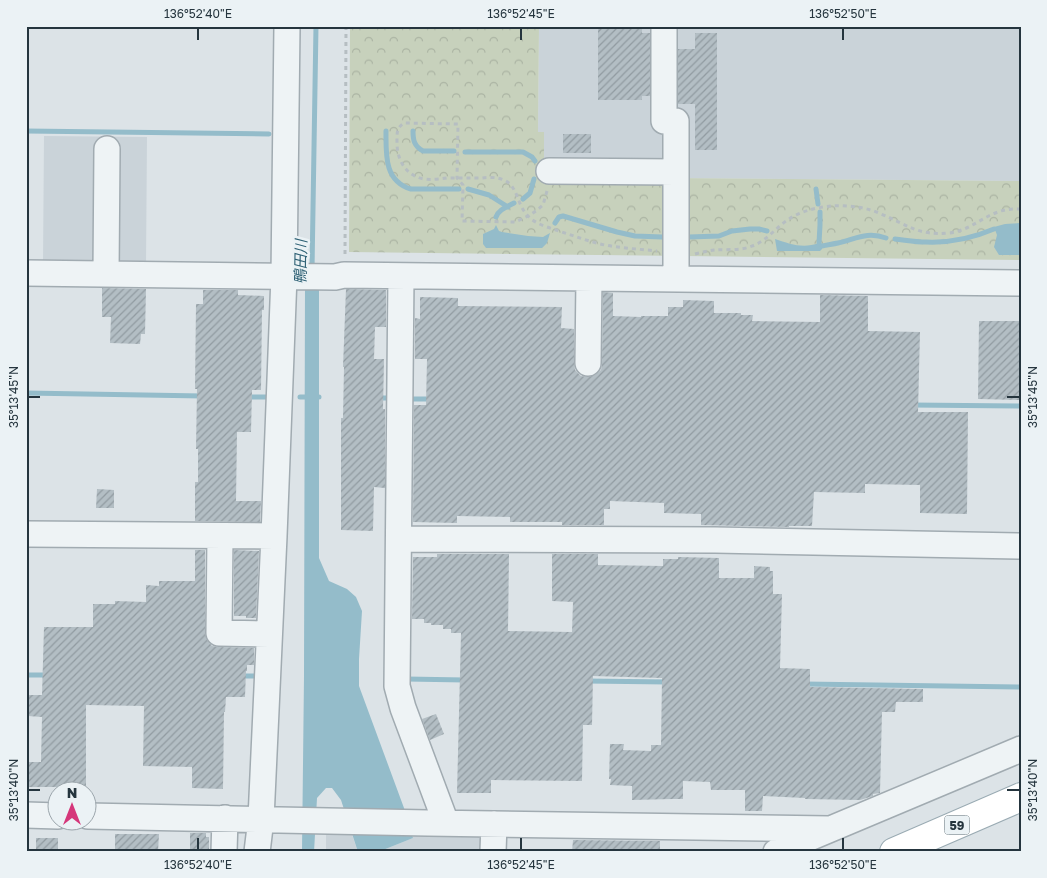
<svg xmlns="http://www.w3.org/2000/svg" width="1047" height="878" font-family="'Golos Text','Noto Sans JP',sans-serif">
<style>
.built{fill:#cad3d9}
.park{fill:url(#park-crowns)}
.water{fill:#94bcca}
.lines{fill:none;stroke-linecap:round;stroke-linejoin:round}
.stream{stroke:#94bcca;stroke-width:5}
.building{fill:url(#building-hatch)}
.minor-casing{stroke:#a1abb1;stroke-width:28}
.major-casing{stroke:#9aabb3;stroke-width:30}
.path{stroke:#b6bec2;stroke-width:3;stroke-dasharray:4 4;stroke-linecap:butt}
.minor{stroke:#eef3f5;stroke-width:25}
.major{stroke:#fff;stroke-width:28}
.ticks{fill:none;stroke:#25353e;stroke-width:2}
.labels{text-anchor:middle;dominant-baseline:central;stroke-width:5;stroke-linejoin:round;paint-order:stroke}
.shield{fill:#ebf2f5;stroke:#606e75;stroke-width:1}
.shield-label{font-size:12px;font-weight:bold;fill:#25353e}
.water-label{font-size:15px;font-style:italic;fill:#2d6074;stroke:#ebf2f5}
.neatline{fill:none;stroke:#25353e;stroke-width:2}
.ticks-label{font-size:12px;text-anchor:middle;fill:#25353e}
</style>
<defs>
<pattern id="park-crowns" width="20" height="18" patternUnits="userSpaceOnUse" patternTransform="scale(1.25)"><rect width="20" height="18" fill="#c7d1bc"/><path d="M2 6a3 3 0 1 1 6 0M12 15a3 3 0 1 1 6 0" fill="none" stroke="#abb4a3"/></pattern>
<pattern id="building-hatch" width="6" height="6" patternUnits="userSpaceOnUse" patternTransform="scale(1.25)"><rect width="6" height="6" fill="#b3bec4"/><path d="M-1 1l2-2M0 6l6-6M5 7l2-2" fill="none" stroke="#919ba1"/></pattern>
</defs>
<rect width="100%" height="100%" fill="#dce3e7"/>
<path class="built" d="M539,26H1021V181L543,177L538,132Z
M44,136L147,137L146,265L43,264Z
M326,831L351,832L358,852H326Z
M412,833L482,835L486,852H378L413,838Z"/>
<path class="park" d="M350,26H539L538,132H544V177L1021,181V260L349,252Z"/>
<path class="water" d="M1021,223V255H999L994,247L997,235L994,227L1005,224Z
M496,225L499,231L502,232L528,236L543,237L550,233L547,243L542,248H486L483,244V234L494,229Z
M775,239C790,244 803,249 819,243L822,246V249L820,251H777Z
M319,281V558L329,581L347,589L356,597L362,611L359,659V686L404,808L413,838L378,852H358L341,800L332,788H326L317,798L314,852H302L304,676L305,282Z"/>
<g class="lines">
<path class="stream" d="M26,131L269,134
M386,131C386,154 384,181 411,189H459
M413,131C413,140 414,146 423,151H454
M465,152H523L532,157L535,161
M468,189L489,195L508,207
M816,189L818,204
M523,199L530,193L534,179
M496,217C499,209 507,207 514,203
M555,223L559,217L563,216L617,232L635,236L662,237
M689,237L719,236L732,231L750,229H759L767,231
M895,239C905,240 915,242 926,242C950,243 973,238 994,229
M819,243L820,225V212
M822,246C827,245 833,244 838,243C856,239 867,231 886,238
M312,270L316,26
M26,393L203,396
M247,397H271
M300,397H319
M383,398H391
M411,399H433
M911,405L1021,406
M26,675H48
M239,676H257
M406,679L465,680
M586,681L668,682
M804,684L1021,687"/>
</g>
<path class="building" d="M598,28H642V33H650V96H642V100H598Z
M695,33H717V150H695V104H678V49H695Z
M563,134H591V153H563Z
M102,288L146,289L145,334H141L140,344L110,343L111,317H102Z
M346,289L386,290V327H375L374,359H384L383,409H385V488L374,487L373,531L341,530V418H343L344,367H343Z
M203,290H238V295L264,296V310H262L261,390H252L251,432H237L236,501H261L260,522L195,521V482H198V449H196L197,389H195L196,304H203Z
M603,292L613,293V316L641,317V316H668V307H683V300L714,301V313H741V315H753L752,321L820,322V295L868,296V331L920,332L918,412H968L967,514L920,513V485L865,484V493L814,492L812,526H789V527L701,525V514L664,513V503L610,501V509H604V525H562V522H510V517L457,516V523L413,522L414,405H426L427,359H415V318L420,319V297L458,298V306L562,307L561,328L574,329V363L575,370L581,376L588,377L595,375L601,370L602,364Z
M979,321H1021V400L978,399Z
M97,489L114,490V508H96Z
M195,550H205V633L207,640L212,646L218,647L254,648V665H247V671H246L245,697H226L225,712H224L223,789L192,788V767L143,766L144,706L86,705V787H26V762H41L42,717L28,716V695H42L44,627H93V604H115V601L146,602V585L159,586V581H195Z
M234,550L259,551L256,618H246V616H234Z
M437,554H509L508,631L572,632L573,602L552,601V554H598V565L663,566V559H678V557L719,558V578H754V566L770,567V571H773V594H782L780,668L810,669V687L923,689V702H896L895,712H882L880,793L873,794V796L860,800L805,799V798L763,796L762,811H745V790H711L710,782L683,781V799H673L632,800V786L610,785L611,779H609L610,744H624L623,750L651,751V745H661L662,678L593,676L592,725H583L582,781L491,780V793H457L461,633H451V629H443V625H431V623H424V619H412L413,557H437Z
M436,714L444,734L430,740L422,719Z
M190,833H206V837H209V852H190Z
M115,834H159L158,852H115Z
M36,838H58V852H36Z
M573,840L660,841V852H572Z"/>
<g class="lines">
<defs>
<path id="minor" d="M664,26V121H676V279
M549,171L676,172
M26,273L335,277L344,275L1021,283
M106,274L107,149
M401,276L397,686L403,708L446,823
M588,363L589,278
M26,534L274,536
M220,536L219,633L269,634
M399,539L715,540L1021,546
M26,815L58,816
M88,816L428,823L829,829
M224,852L225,818
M257,852L261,819L274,536L284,276L287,26
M493,852L494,824
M776,852L1021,749"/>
<path id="major" d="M894,852L1021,797"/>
</defs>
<use href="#minor" class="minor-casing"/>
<use href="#major" class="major-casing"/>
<path class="path" d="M547,191L543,205L536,211L528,216L515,222L462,221L463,185L457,178L458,124L404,123C396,128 397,134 397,143C397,160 406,176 424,179C432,180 440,179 447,178C459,178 470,178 482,178C489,177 497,177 504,180C519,187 516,205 529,217C536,224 547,227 556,230C571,235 585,240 600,244C618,248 638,249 657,251
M345,254L346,26
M695,254C702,252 708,251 714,250C726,249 741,251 752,246C767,241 776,227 789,219C801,211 818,207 832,206C849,205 866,207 881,214C908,225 918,236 949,233C968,231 981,218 998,212C1005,209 1013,209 1021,209"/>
<use href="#minor" class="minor"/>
<use href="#major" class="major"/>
</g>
<path class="ticks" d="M198,28V40M521,28V40M843,28V40M28,397H40M1007,397H1020M28,790H40M1007,790H1020M198,838V850M521,838V850M843,838V850"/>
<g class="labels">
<rect class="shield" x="944.5" y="815.5" width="25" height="19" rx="4"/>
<g class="shield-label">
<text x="957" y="825">59</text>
</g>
<g class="water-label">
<text transform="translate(300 262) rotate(-89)">鴨田川</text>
</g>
</g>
<rect width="1047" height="878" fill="none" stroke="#ebf2f5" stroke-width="55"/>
<g transform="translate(72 806)"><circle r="24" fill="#ebf2f5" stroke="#9ca6ac"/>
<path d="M0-4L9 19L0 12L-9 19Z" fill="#d5377a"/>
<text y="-8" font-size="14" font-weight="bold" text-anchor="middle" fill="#25353e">N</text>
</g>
<rect x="28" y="28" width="992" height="822" class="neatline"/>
<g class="ticks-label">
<text x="198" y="18">136°52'40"E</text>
<text x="521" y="18">136°52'45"E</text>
<text x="843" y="18">136°52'50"E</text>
<text transform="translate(14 397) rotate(-90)" y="4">35°13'45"N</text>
<text transform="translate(1033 397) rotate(-90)" y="4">35°13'45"N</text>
<text transform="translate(14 790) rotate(-90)" y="4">35°13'40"N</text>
<text transform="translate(1033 790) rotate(-90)" y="4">35°13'40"N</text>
<text x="198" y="869">136°52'40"E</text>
<text x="521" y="869">136°52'45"E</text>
<text x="843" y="869">136°52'50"E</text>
</g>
</svg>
